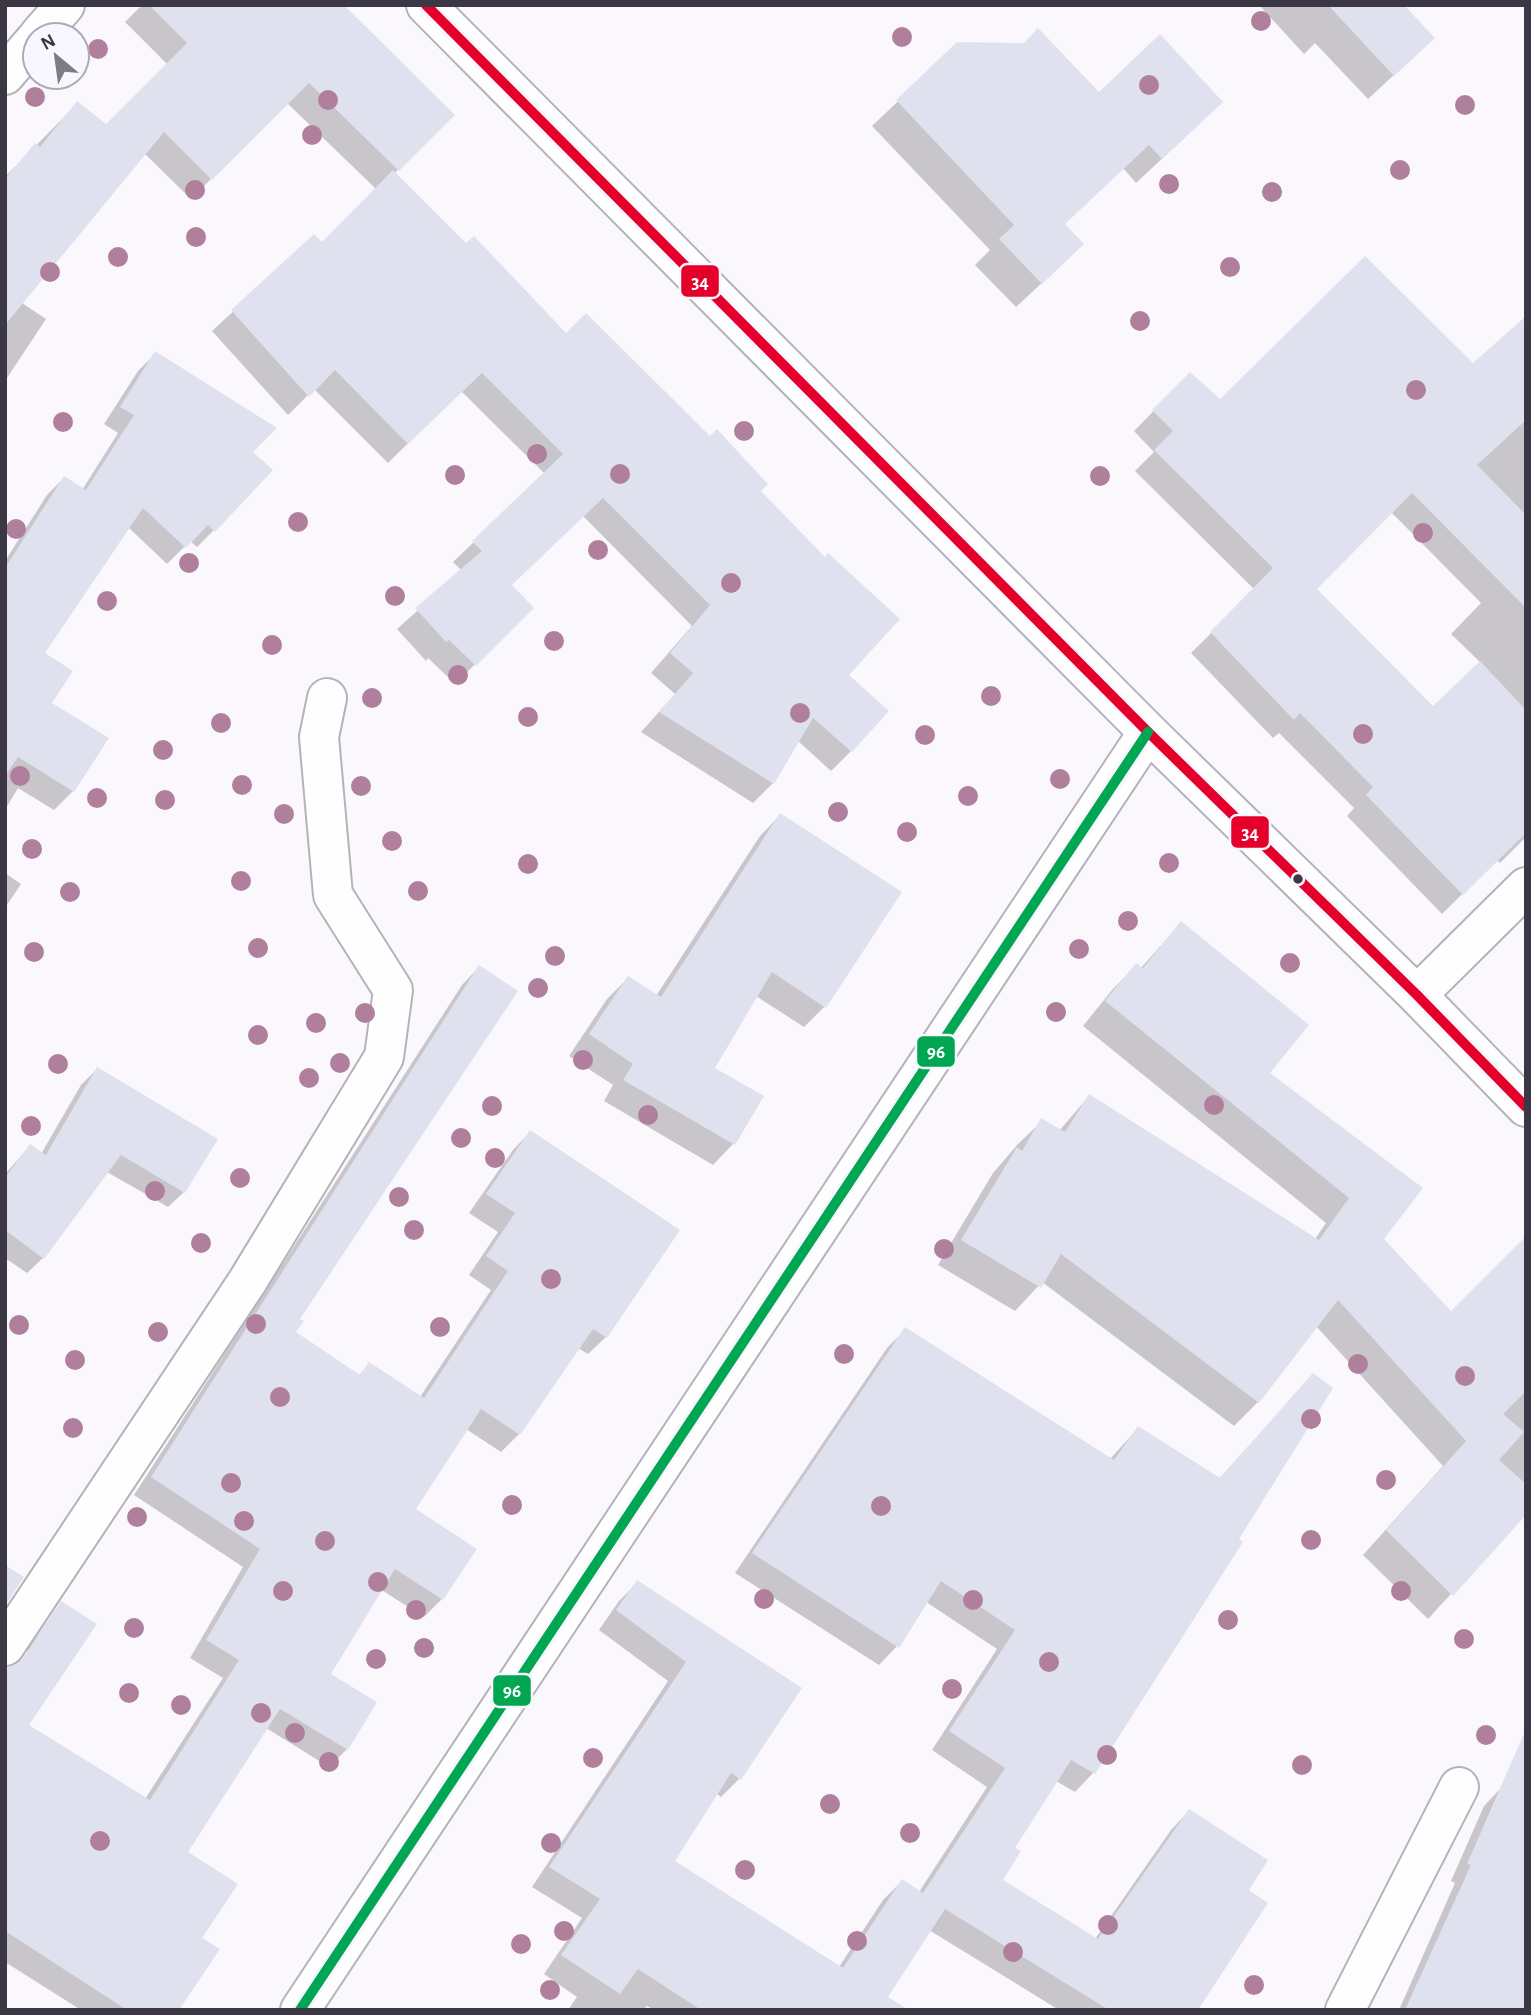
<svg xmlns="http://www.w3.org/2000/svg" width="1531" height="2015" font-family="'Alegreya Sans',sans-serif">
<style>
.shadow{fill:#0003;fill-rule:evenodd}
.building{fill:#dfe1ee}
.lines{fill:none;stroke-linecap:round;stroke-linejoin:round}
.minor-casing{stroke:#b5b2ba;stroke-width:42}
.minor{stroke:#fefeff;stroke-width:38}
.bus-1-casing{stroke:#f9f7fe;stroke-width:16}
.bus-2-casing{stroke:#f9f7fe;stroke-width:16}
.bus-1{stroke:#e4002b;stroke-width:10}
.bus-2{stroke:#00a651;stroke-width:10}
.tree{fill:#b07f9b}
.bus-dot{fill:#3b3744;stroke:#f9f7fe;stroke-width:2.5}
.line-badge{stroke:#f9f7fe;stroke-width:2.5}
.badge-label{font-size:19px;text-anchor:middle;font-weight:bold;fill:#fff}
</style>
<rect width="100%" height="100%" fill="#faf8fd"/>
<path class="shadow" d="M142,5H297L452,115L394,174L466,246L566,336L758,491L846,676L851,751L831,771L798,741L773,783L753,803L641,732L675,694L651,673L692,626L583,516L510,586L532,608L455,684L428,658L426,661L397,629L462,571L453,562L545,474L461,391L388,463L314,389L288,415L212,331L314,237L322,244L376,189L287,103L191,199L144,153L22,303L46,319L5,381V177L77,104L106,127L168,65L125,22Z
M1259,5H1402L1408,62L1368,99L1315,43L1304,54Z
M958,44L1196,127L1136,183L1123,168L1063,225L1057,269L1016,307L975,265L990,250L872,126Z
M1526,318V837L1500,863L1497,860L1442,914L1347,816L1354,808L1279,733L1273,738L1191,653L1255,590L1135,471L1154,452L1134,431L1190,374L1220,402L1473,366ZM1391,512L1481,603L1451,634L1481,663L1433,709L1315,589Z
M155,354L251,452L214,530L197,547L190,541L167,564L128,527L39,651L50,703L73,791L54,810L18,788L5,810V561L47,495L64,478L82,490L118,433L104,424L138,371Z
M780,815L825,1006L804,1027L756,996L713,1068L762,1097L733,1144L713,1165L604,1101L613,1085L569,1056L607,999L628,978L656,996L760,836Z
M5,873L21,884L5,908Z
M1181,923L1267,1073L1382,1239L1451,1314L1526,1243V1512L1428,1619L1363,1555L1443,1466L1316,1326L1258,1402L1234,1426L1042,1282L1015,1311L938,1265L993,1173L1018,1144L1042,1121L1059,1131L1089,1096L1315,1239L1326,1223L1083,1026L1112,990L1136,966L1140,969Z
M479,967L298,1319L294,1333L358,1376L369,1365L420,1397L491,1290L469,1275L498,1232L469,1213L513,1150L530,1132L606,1337L588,1354L578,1348L519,1434L501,1452L466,1429L414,1510L475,1549L442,1599L424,1617L380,1589L329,1675L347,1749L329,1767L266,1728L186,1852L200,1938L176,2010H81L5,1962V1713L145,1799L223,1678L190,1658L243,1567L134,1495L462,985Z
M97,1069L184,1192L168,1207L107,1172L43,1258L27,1273L5,1258V1174L30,1146L41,1154L81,1085Z
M906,1329L1110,1459L1138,1428L1219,1479L1313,1375L1236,1539L1241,1542L1093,1773L1075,1792L1056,1781L1013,1848L1001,1880L1095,1939L1171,1830L1189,1811L1247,1890L1196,2010H1059L929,1930L878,2010H654L647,2006L643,2010H568L577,1997L544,1974L582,1918L532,1887L668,1681L599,1630L619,1601L638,1582L800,1689L740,1778L721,1797L716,1793L672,1861L839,1967L883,1900L902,1881L919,1892L987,1787L932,1750L997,1649L926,1602L897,1646L879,1665L735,1573L887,1348Z
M61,1603L60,1671L27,1650Z
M1501,1788L1526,2010H1399L1455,1883L1451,1881L1484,1806Z"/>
<path class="building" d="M149,5H344L455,115L399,171L309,83L212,180L164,132L5,325V179L35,143L40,147L77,101L106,124L187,43Z
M1328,5H1404L1435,38L1394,76Z
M1038,28L1099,92L1160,34L1223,102L1162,159L1149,145L1065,224L1084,244L1042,284L999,239L1014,225L896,100L957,42L1024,43Z
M393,170L466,243L474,236L566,333L586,313L710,436L717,429L768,484L761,491L825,557L828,553L900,619L849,675L889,711L852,752L813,718L774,784L659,712L693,673L670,653L710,605L603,498L512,585L534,608L476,666L449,640L446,642L415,608L482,551L472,541L563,454L482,373L408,444L335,370L309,397L231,310L314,234L322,242Z
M1365,256L1473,363L1526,316V420L1477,465L1526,515V608L1412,493L1317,589L1433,706L1480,661L1526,710V833L1463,895L1366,795L1373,787L1300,713L1294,720L1210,632L1273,568L1154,450L1173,431L1152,410L1190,372L1220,399Z
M155,351L277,428L253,452L273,470L215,532L208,525L186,548L143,508L45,653L73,671L52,703L109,738L74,792L18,757L5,776V568L64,476L86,490L134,415L120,407Z
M780,813L902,892L826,1008L772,972L715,1068L764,1096L735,1145L623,1080L633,1064L589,1034L628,976L661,997Z
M1181,921L1309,1025L1270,1073L1423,1188L1384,1239L1451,1311L1526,1236V1391L1503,1414L1524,1432L1499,1460L1526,1484V1515L1453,1596L1386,1530L1466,1441L1338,1300L1259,1403L1061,1254L1041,1288L961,1240L1017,1147L1022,1151L1041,1118L1065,1132L1089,1094L1319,1240L1349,1198L1105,1001L1136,963L1143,968Z
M479,965L518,991L300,1319L304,1321L296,1332L360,1375L369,1362L424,1398L508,1271L486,1256L515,1213L486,1194L530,1130L680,1230L607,1338L593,1329L520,1435L481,1409L416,1509L477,1549L443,1600L395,1569L331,1674L377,1702L348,1750L280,1709L188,1852L238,1884L202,1938L220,1949L179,2010H127L5,1931V1668L15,1665L23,1658L61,1601L97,1624L29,1725L150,1800L239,1660L206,1640L260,1549L151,1477Z
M97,1067L218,1139L185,1193L121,1155L44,1259L5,1230V1178L30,1144L46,1155Z
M905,1327L1114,1460L1138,1426L1220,1478L1313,1373L1333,1388L1239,1539L1243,1542L1095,1774L1071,1760L1015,1848L1021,1851L1003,1880L1098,1939L1189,1809L1268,1860L1249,1890L1268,1903L1198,2010H1109L945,1909L888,1997L909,2010H701L638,1969L620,1994L561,1955L600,1899L549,1867L686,1662L616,1610L637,1580L802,1688L741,1780L731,1773L675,1861L843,1968L902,1879L923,1893L1005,1768L949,1731L1015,1630L941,1581L899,1648L752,1553Z
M5,1565L24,1577L5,1606Z
M1526,1729V2010H1405L1471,1865L1467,1864Z"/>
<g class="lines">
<defs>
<path id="minor" d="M426,5L1148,732L1417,995L1526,1107
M39,35L65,5
M5,75L35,40
M1417,995L1526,887
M5,1646L247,1282L384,1057L393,990L333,895L319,737L327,698
M300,2010L1148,732
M1345,2010L1459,1787"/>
</defs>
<use href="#minor" class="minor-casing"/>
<use href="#minor" class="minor"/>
<defs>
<path id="bus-1" d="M426,5L1148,732L1417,995L1526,1107"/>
<path id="bus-2" d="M300,2010L1148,732"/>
</defs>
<use href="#bus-1" class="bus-1-casing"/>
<use href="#bus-2" class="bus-2-casing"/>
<use href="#bus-1" class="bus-1"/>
<use href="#bus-2" class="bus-2"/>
</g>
<g class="tree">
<circle cx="1261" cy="21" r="10"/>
<circle cx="902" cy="37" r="10"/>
<circle cx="98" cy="49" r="10"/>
<circle cx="1149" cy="85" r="10"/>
<circle cx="35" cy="97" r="10"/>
<circle cx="328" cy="100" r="10"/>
<circle cx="1465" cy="105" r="10"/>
<circle cx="312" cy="135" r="10"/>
<circle cx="1400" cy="170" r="10"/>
<circle cx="1169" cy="184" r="10"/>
<circle cx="195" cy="190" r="10"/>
<circle cx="1272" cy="192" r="10"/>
<circle cx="196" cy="237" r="10"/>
<circle cx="118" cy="257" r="10"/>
<circle cx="1230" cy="267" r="10"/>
<circle cx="50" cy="272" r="10"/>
<circle cx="1140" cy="321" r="10"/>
<circle cx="1416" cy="390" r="10"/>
<circle cx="63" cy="422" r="10"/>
<circle cx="744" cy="431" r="10"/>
<circle cx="537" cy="454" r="10"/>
<circle cx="620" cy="474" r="10"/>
<circle cx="455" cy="475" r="10"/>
<circle cx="1100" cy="476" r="10"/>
<circle cx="298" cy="522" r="10"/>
<circle cx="16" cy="529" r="10"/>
<circle cx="1423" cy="533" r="10"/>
<circle cx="598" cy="550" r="10"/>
<circle cx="189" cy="563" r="10"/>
<circle cx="731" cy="583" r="10"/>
<circle cx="395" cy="596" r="10"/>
<circle cx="107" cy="601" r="10"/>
<circle cx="554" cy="641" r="10"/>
<circle cx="272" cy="645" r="10"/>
<circle cx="458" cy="675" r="10"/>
<circle cx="991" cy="696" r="10"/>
<circle cx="372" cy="698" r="10"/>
<circle cx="800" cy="713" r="10"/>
<circle cx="528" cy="717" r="10"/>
<circle cx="221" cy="723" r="10"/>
<circle cx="1363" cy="734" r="10"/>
<circle cx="925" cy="735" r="10"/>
<circle cx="163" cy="750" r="10"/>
<circle cx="20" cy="776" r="10"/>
<circle cx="1060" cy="779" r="10"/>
<circle cx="242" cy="785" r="10"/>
<circle cx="361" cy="786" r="10"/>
<circle cx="968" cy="796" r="10"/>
<circle cx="97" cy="798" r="10"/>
<circle cx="165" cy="800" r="10"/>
<circle cx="838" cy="812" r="10"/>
<circle cx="284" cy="814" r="10"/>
<circle cx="907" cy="832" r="10"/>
<circle cx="392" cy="841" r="10"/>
<circle cx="32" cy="849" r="10"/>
<circle cx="1169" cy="863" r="10"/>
<circle cx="528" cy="864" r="10"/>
<circle cx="241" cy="881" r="10"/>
<circle cx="418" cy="891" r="10"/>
<circle cx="70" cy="892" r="10"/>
<circle cx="1128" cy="921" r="10"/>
<circle cx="258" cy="948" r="10"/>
<circle cx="1079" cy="949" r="10"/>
<circle cx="34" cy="952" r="10"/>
<circle cx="555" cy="956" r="10"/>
<circle cx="1290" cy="963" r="10"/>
<circle cx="538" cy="988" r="10"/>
<circle cx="1056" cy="1012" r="10"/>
<circle cx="365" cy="1013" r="10"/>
<circle cx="316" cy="1023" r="10"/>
<circle cx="258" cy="1035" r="10"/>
<circle cx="583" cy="1060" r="10"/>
<circle cx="340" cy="1063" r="10"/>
<circle cx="58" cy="1064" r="10"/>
<circle cx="309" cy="1078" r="10"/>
<circle cx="1214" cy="1105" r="10"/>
<circle cx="492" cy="1106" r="10"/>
<circle cx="648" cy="1115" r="10"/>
<circle cx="31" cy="1126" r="10"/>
<circle cx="461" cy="1138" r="10"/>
<circle cx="495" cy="1158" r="10"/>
<circle cx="240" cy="1178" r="10"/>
<circle cx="155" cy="1191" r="10"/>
<circle cx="399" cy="1197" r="10"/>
<circle cx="414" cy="1230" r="10"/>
<circle cx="201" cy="1243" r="10"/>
<circle cx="944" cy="1249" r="10"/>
<circle cx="551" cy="1279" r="10"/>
<circle cx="256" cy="1324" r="10"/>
<circle cx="19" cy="1325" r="10"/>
<circle cx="440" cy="1327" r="10"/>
<circle cx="158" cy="1332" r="10"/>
<circle cx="844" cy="1354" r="10"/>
<circle cx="75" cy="1360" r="10"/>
<circle cx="1358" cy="1364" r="10"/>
<circle cx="1465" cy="1376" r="10"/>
<circle cx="280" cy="1397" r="10"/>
<circle cx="1311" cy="1419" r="10"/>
<circle cx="73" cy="1428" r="10"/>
<circle cx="1386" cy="1480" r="10"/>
<circle cx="231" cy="1483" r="10"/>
<circle cx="512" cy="1505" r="10"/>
<circle cx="881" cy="1506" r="10"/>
<circle cx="137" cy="1517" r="10"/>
<circle cx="244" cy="1521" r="10"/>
<circle cx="1311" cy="1540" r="10"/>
<circle cx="325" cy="1541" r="10"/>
<circle cx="378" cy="1582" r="10"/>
<circle cx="283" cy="1591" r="10"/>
<circle cx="1401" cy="1591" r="10"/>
<circle cx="764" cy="1599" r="10"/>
<circle cx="973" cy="1600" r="10"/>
<circle cx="416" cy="1610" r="10"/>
<circle cx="1228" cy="1620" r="10"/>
<circle cx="134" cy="1628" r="10"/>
<circle cx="1464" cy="1639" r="10"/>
<circle cx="424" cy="1648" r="10"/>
<circle cx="376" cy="1659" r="10"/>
<circle cx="1049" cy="1662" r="10"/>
<circle cx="952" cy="1689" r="10"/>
<circle cx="129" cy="1693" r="10"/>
<circle cx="181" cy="1705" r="10"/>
<circle cx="261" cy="1713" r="10"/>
<circle cx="295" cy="1733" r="10"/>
<circle cx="1486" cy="1735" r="10"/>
<circle cx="1107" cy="1755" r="10"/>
<circle cx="593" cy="1758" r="10"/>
<circle cx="329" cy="1762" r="10"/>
<circle cx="1302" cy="1765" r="10"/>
<circle cx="830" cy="1804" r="10"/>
<circle cx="910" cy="1833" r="10"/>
<circle cx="100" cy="1841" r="10"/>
<circle cx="551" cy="1843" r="10"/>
<circle cx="745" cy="1870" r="10"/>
<circle cx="1108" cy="1925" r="10"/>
<circle cx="564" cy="1931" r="10"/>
<circle cx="857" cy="1941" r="10"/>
<circle cx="521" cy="1944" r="10"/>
<circle cx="1013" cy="1952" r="10"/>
<circle cx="1254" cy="1985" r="10"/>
<circle cx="550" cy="1990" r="10"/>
</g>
<circle class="bus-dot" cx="1298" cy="879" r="6"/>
<g class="line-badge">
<rect x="680" y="264" width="40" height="34" rx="7" fill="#e4002b"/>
<rect x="1230" y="815" width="40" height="34" rx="7" fill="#e4002b"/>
<rect x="916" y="1035" width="40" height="33" rx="7" fill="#00a651"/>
<rect x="492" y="1674" width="40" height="33" rx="7" fill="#00a651"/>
</g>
<g class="badge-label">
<text x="700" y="288">34</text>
<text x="1250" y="839">34</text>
<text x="936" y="1058">96</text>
<text x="512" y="1697">96</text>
</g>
<rect width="1531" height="2015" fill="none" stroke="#3b3744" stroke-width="14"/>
<g transform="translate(56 56) rotate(331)"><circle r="33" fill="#f9f7fe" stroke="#adaab4" stroke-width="2"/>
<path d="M0-5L12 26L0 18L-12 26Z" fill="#7e7b85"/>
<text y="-10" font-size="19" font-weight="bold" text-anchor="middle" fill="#3b3744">N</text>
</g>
</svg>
